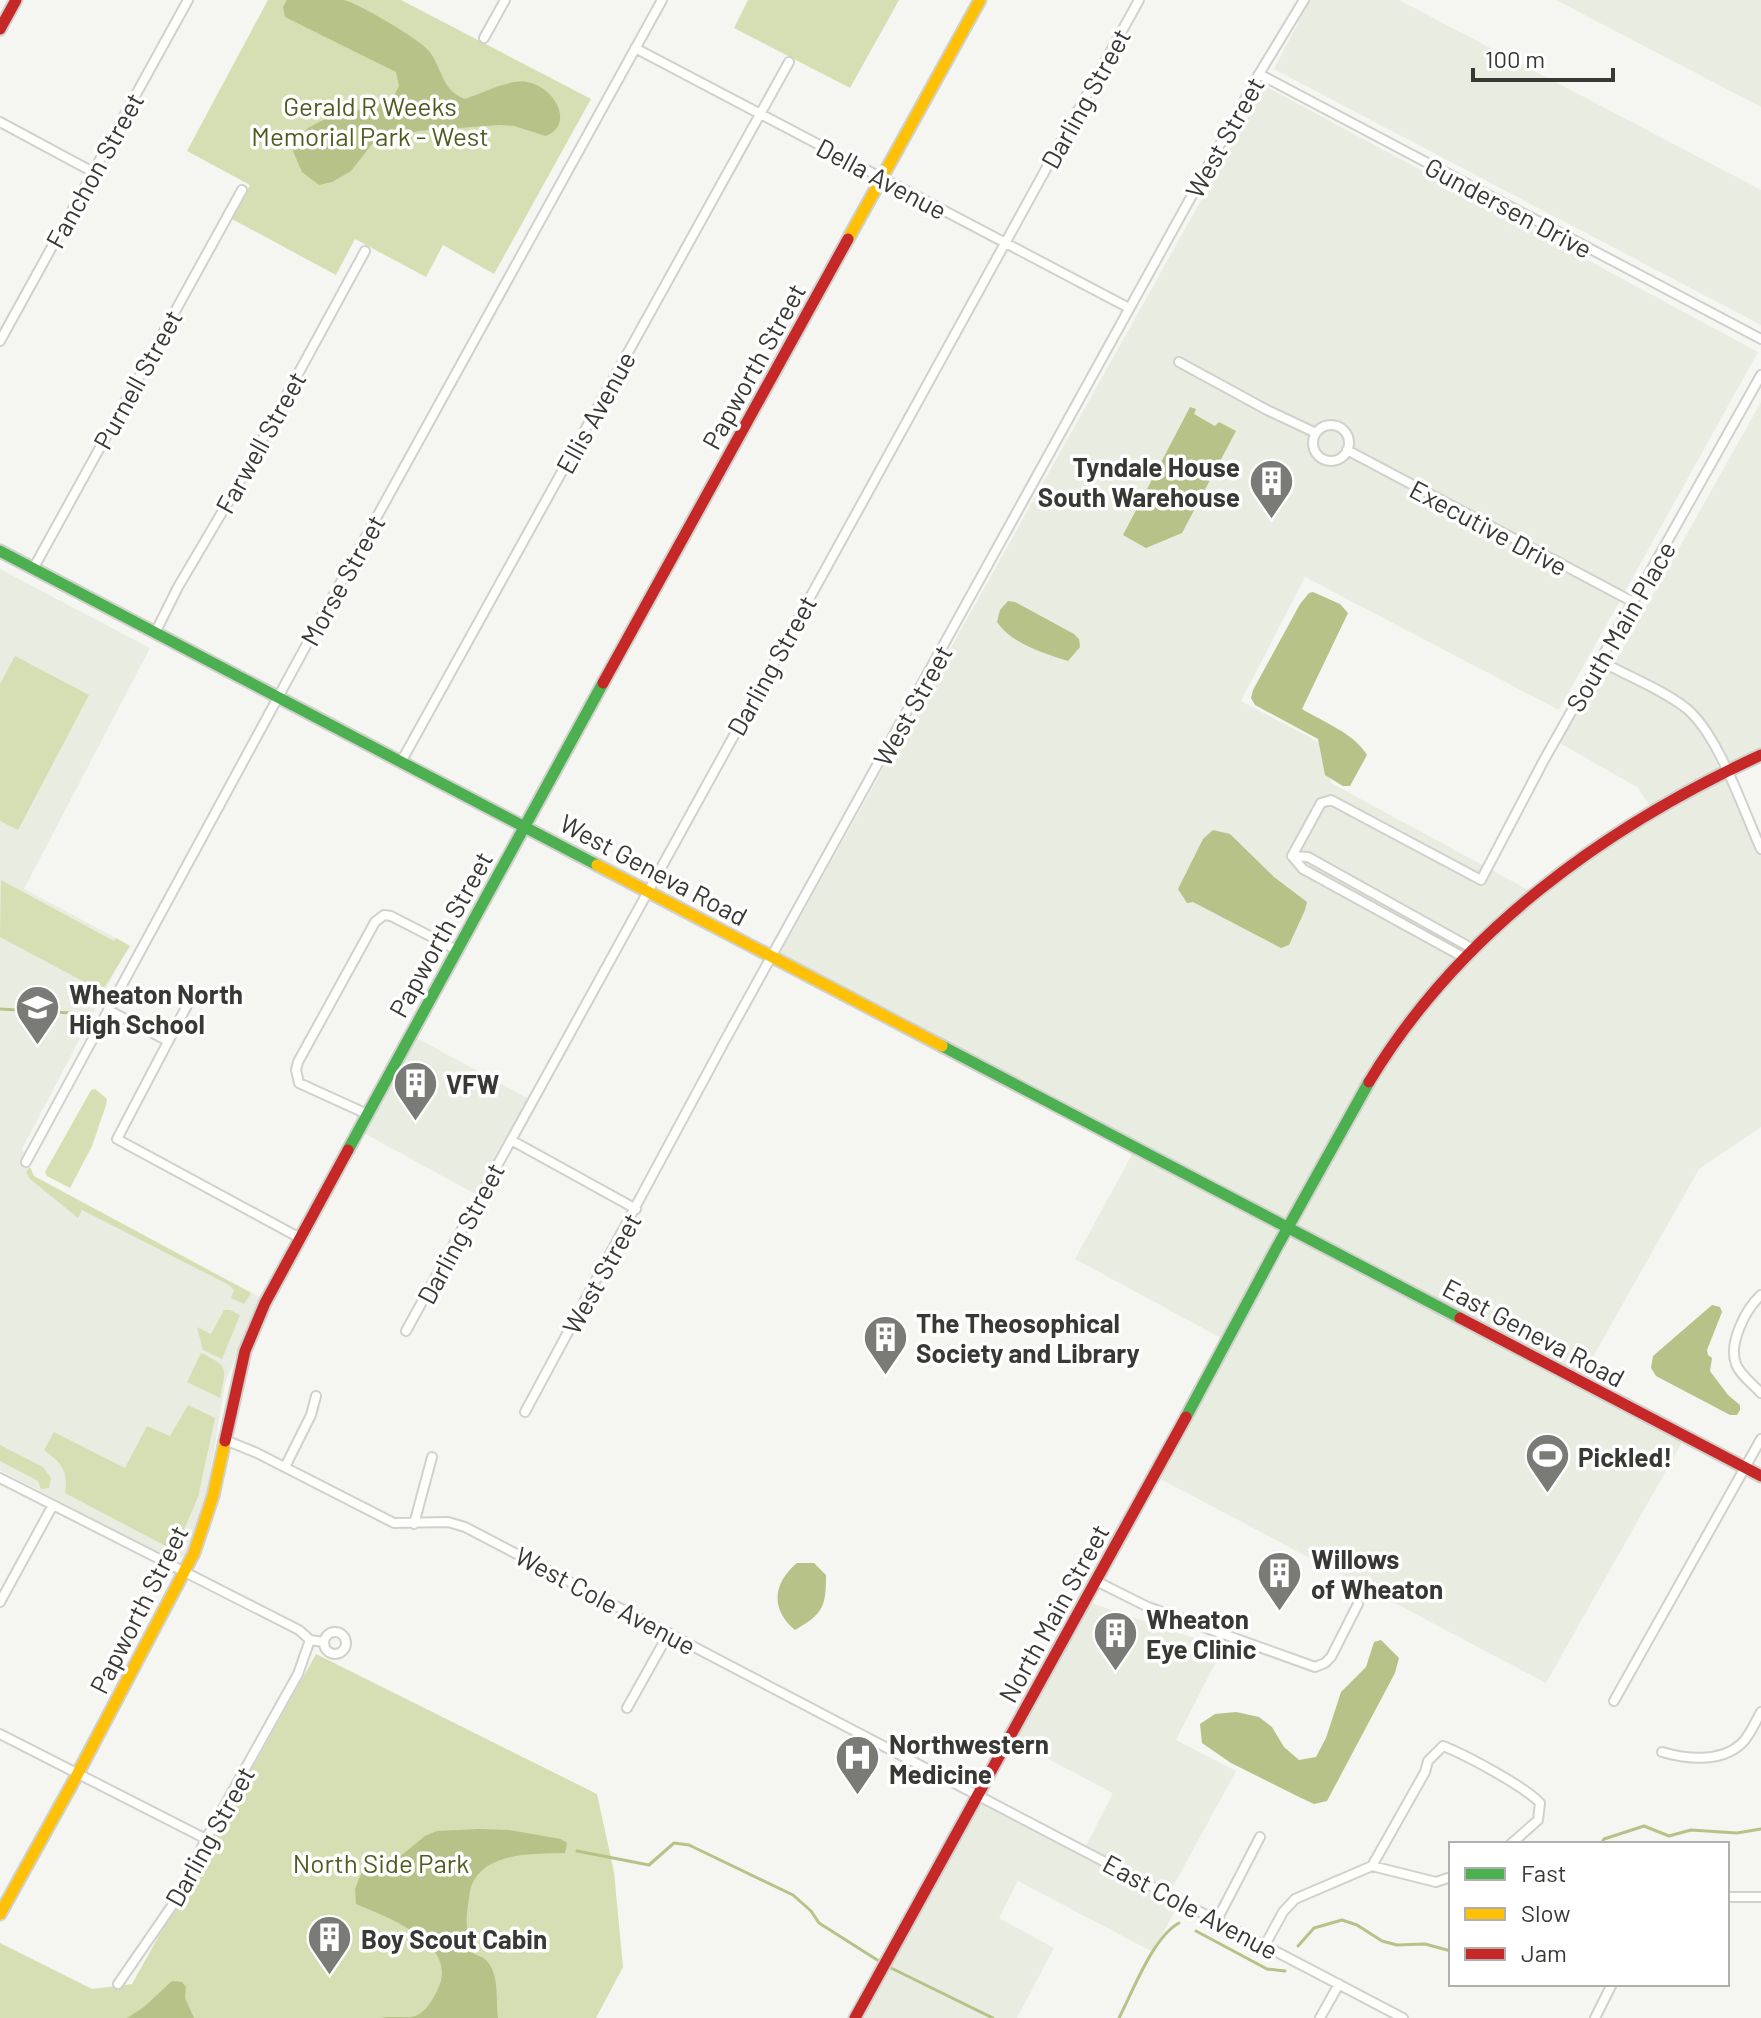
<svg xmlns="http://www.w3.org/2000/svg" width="1761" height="2018" font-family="Barlow,sans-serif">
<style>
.built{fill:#e9ece0}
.green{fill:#d6dfb3}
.water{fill:#b6c287}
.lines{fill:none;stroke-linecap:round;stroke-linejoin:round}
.stream{stroke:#b6c287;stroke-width:3}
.street-casing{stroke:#d0d1cc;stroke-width:12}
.fast-casing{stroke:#d0d1cc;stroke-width:15}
.slow-casing{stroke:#d0d1cc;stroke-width:15}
.jam-casing{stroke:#d0d1cc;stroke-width:15}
.street{stroke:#fefefd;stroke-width:8}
.fast{stroke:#4caf50;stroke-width:11}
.slow{stroke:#ffc107;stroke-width:11}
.jam{stroke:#c62828;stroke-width:11}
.labels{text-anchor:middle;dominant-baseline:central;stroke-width:7;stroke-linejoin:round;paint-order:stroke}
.street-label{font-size:26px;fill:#383935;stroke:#fff}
.park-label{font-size:26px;fill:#505b20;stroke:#fff}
.poi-label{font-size:26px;font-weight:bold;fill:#383935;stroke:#fff;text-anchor:start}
</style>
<rect width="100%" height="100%" fill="#f5f6f1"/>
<path class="built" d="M1310,0H1399L1761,190V325L1274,69Z
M1556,0H1761V107Z
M1265,86L1758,352L1559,710L1305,577L1241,701L1324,745L1331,783L1532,892L1410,1015L1286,1220L779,955Z
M1761,402V752L1725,766L1700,720L1614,664Z
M0,569L150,648L24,889L129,945L22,1149L33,1176L260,1297L225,1383L205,1506L191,1549L183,1557L173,1559L152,1550L0,1470Z
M1605,667L1675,705L1697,725L1719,768L1651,807L1637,787L1558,742Z
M1722,773L1761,856V1127L1699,1169L1581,1378L1296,1228L1388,1059L1425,1009L1474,954L1540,893L1607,842Z
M413,1036L531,1100L479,1196L362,1132Z
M1135,1149L1286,1230L1223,1339L1075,1259Z
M1294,1234L1684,1439L1546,1683L1155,1476Z
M1085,1601L1223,1648L1176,1740L1236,1771L1170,1892L1085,1848L1113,1793L1010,1739Z
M979,1798L1179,1903L1153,1952L1018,1881L999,1918L1054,1948L1017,2018H859Z"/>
<path class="green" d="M268,0H401L591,99L494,274L443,245L426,277L355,239L336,275L232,219L250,185L187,151Z
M748,0H899L850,88L734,28Z
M15,656L89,695L18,830L0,821V684Z
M1,880L114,941L116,938L130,946L101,993L91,986L92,983L90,985L0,937Z
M95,1089L107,1099L106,1105L92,1146L70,1188L47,1176L45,1172L91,1090Z
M30,1167L34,1176L251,1293L244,1304L231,1298L234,1290L229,1285L82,1210L78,1218L30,1179L26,1172Z
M224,1310H230L240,1315L222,1359L203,1350L197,1327L211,1334Z
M201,1353C230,1367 226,1367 220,1398L187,1382Z
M188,1405L215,1418L198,1497L175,1551L65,1493C69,1472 61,1462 44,1450L54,1432L125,1468L147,1426L170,1436Z
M0,1445L43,1467L51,1478L49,1488L41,1489L38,1481L0,1461Z
M316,1654L597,1794L614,1872L623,1967L596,2018H0V1943L92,1989L132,1984Z"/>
<path class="water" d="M287,0C305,0 326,0 344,0C358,3 421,40 429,51C443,69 441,90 465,99C483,93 508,79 527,82C553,86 576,123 546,136L514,126L499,125L418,131L372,144L351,171L332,182L319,185L302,172L292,149L308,128L323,120L391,101L399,86L396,72L285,17L283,7Z
M1190,407L1196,409L1194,414L1215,426L1219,422L1236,431L1182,533L1146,548L1123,535Z
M1313,592L1340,604L1348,613L1302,709C1323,722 1354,733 1367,755L1350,786H1343L1325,775L1318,739L1255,705L1251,698L1253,690L1300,604L1309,593Z
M1008,601L1015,602L1074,634L1079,639L1080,647L1068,661C1044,653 1012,644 997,622L1000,610Z
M1213,830L1230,834L1274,877L1307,902L1305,910L1289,945L1281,948L1193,902L1187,903L1178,889L1203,839Z
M1712,1305L1720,1307L1722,1312L1707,1350L1708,1355L1712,1358L1710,1371L1728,1395L1740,1405V1410L1737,1415H1730L1656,1376L1651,1368L1653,1356Z
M797,1563H814L826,1575C826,1607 823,1614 795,1630C770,1609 773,1583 797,1563Z
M1381,1640L1399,1658L1395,1673L1327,1801L1314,1804L1299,1797L1231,1763L1202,1743L1200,1724L1215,1714L1236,1712L1259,1717L1272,1727L1284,1747L1299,1760L1316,1757L1326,1738L1341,1692L1366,1667L1374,1642Z
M479,1829L509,1830L561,1839L567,1843L565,1853C534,1854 484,1851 471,1887C469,1893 469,1900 468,1906C465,1920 467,1942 474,1954C502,1961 495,1996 498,2018H381C391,2016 402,2018 412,2017C425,2014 432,2001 437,1991C462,1944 387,1917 356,1904L355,1889L361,1874L372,1868L392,1863L425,1836L437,1831Z
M172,1981L182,1982L186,1987L185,1998L194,2018H127L144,2007Z"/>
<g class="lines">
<path class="stream" d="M0,1009L71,1013
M1601,1844L1604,1839L1644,1826L1669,1836L1691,1830L1737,1833L1761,1829
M577,1851L649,1865L674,1843L689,1845L793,1895L811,1911L819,1923L882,1963
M1196,1931L1267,1969L1285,1971
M1298,1946L1314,1928L1342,1920L1357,1925L1382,1941L1397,1945L1425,1944L1451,1951
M889,1967L993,2018
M1119,2018C1133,1991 1153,1937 1179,1923"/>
<defs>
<path id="street" d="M484,38L505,0
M635,48L1129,308
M1259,74L1761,339
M0,122L93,172
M0,341L188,0
M1179,362L1267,410L1316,433
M1313 443a18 18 0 1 1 36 0a18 18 0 1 1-36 0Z
M1347,450L1633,602
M33,569L242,190
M155,633L178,587L231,497L365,251
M1600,661C1628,676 1661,689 1686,708C1719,735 1743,810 1761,849
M401,762L789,62
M1292,856L1321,803L1331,800L1481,880L1544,760L1761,375
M1292,856L1308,857L1473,949
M1292,856L1303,869L1465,958
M192,996L117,1139L300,1238
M108,1010L168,1041
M367,1114L299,1083L296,1070L298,1062L375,922L384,915L391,916L457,950
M511,1140L636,1209
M26,1162L321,618L662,0
M1761,1295C1746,1309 1728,1343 1736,1364C1740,1375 1753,1384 1761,1393
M406,1331L1139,0
M525,1412L723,1044L1259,74L1304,0
M225,1440L257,1453L394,1523L448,1522L465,1527L1403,2018
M285,1467L311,1415L316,1396
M0,1478L299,1630L310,1640L324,1642
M414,1524L432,1457
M1096,1581L1148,1607L1315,1667L1325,1663L1331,1657L1358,1604
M0,1602L53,1505
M324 1643a11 11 0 1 1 22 0a11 11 0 1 1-22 0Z
M1614,1701L1761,1439
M627,1708L669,1633
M0,1734L206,1839
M1662,1752C1686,1759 1720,1763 1741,1744C1750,1736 1755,1722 1761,1712
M1372,1866L1425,1772L1428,1761L1443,1746C1466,1755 1524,1786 1540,1803L1538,1820L1511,1844
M1727,1897H1761
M1217,1920L1260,1837
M1265,1945L1283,1912L1295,1899L1372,1866L1436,1882L1451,1877
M118,1984L178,1897L206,1839L298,1674L310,1640
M1320,2018L1339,1984
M1595,2018L1612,1984"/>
<path id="fast" d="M0,551L597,865
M942,1046L1460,1318
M348,1150L603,683
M1186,1417L1277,1247L1369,1082"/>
<path id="slow" d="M848,239L980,0
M597,865L942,1046
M0,1914L77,1775L194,1553L213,1496L225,1441"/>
<path id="jam" d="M0,29L16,0
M603,683L848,239
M1369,1082C1459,932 1605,827 1761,755
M1460,1318L1761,1476
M225,1441L245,1351L265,1303L348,1150
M855,2018L1186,1417"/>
</defs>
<use href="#street" class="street-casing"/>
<use href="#fast" class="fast-casing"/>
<use href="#slow" class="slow-casing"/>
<use href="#jam" class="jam-casing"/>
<use href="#street" class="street"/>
<use href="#fast" class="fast"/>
<use href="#slow" class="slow"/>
<use href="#jam" class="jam"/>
</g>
<defs>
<symbol id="building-pin" viewBox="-11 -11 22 30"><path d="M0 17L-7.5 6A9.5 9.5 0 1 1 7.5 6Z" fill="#7a7b77" stroke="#fff"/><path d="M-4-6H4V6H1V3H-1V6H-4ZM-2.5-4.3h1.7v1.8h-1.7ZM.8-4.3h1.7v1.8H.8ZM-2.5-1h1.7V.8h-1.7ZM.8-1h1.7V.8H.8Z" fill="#fff"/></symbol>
<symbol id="school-pin" viewBox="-11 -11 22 30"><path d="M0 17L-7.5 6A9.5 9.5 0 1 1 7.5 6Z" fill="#7a7b77" stroke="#fff"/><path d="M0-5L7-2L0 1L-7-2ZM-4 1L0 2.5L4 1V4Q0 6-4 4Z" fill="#fff"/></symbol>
<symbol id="stadium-pin" viewBox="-11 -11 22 30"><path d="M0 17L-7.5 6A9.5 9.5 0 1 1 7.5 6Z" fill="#7a7b77" stroke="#fff"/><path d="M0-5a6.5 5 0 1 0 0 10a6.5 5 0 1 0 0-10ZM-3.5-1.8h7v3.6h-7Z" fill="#fff"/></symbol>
<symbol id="hospital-pin" viewBox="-11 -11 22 30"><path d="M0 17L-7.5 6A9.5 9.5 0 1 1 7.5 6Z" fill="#7a7b77" stroke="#fff"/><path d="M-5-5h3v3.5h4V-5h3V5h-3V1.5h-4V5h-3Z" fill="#fff"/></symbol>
</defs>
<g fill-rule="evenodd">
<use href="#building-pin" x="1246" y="456" width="51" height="69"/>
<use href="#school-pin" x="12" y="982" width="51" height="69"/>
<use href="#building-pin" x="390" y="1058" width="51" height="69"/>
<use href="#building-pin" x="860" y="1312" width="51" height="69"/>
<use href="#stadium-pin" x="1522" y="1430" width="51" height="69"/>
<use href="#building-pin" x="1254" y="1548" width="51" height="69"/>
<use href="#building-pin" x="1090" y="1608" width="51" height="69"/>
<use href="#hospital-pin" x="832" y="1732" width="51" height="69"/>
<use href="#building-pin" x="304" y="1912" width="51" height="69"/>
</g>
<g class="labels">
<g class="street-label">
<text transform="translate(1085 98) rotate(-61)">Darling Street</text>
<text transform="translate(1224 137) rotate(-61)">West Street</text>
<text transform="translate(94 170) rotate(-61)">Fanchon Street</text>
<text transform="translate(882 178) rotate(28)">Della Avenue</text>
<text transform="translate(1509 207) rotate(28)">Gundersen Drive</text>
<text transform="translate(753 366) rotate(-61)">Papworth Street</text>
<text transform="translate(137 379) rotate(-61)">Purnell Street</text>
<text transform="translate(595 412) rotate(-61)">Ellis Avenue</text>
<text transform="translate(260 442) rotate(-61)">Farwell Street</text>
<text transform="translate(1489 527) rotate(28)">Executive Drive</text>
<text transform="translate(342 580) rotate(-61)">Morse Street</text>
<text transform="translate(1620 626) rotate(-60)">South Main Place</text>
<text transform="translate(771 665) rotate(-61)">Darling Street</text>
<text transform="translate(912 705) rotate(-61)">West Street</text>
<text transform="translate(654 869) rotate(28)">West Geneva Road</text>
<text transform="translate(440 934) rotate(-61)">Papworth Street</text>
<text transform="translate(460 1233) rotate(-62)">Darling Street</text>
<text transform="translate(601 1273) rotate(-61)">West Street</text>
<text transform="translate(1534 1332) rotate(28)">East Geneva Road</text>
<text transform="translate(606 1600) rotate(28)">West Cole Avenue</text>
<text transform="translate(138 1609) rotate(-63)">Papworth Street</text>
<text transform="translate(1053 1613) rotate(-61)">North Main Street</text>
<text transform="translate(209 1836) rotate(-61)">Darling Street</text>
<text transform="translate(1191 1906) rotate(28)">East Cole Avenue</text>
</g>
<g class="park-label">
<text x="370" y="105">Gerald R Weeks<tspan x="370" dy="30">Memorial Park - West</tspan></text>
<text x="381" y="1862">North Side Park</text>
</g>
<g class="poi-label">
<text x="1240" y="466" text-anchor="end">Tyndale House<tspan x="1240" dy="30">South Warehouse</tspan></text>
<text x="69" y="993">Wheaton North<tspan x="69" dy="30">High School</tspan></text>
<text x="446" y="1083">VFW</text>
<text x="916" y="1322">The Theosophical<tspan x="916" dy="30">Society and Library</tspan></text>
<text x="1578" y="1456">Pickled!</text>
<text x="1311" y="1558">Willows<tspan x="1311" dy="30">of Wheaton</tspan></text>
<text x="1146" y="1618">Wheaton<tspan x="1146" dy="30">Eye Clinic</tspan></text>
<text x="889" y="1743">Northwestern<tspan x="889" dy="30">Medicine</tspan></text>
<text x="361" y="1938">Boy Scout Cabin</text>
</g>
</g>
<rect x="1449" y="1842" width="280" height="144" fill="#ffffff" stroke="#afb0ae" stroke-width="2"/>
<rect x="1465" y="1868" width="40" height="12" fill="#4caf50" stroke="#afb0ae" stroke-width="2"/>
<text x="1521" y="1882" font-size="24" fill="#383935">Fast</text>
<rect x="1465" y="1908" width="40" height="12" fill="#ffc107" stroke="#afb0ae" stroke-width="2"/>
<text x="1521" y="1922" font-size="24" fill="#383935">Slow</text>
<rect x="1465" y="1948" width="40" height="12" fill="#c62828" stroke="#afb0ae" stroke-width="2"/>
<text x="1521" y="1962" font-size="24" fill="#383935">Jam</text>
<path d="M1473 68v12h140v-12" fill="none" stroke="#383935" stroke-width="4"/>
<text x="1485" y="68" font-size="24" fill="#383935" stroke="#ffffff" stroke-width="6" paint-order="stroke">100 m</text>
</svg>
